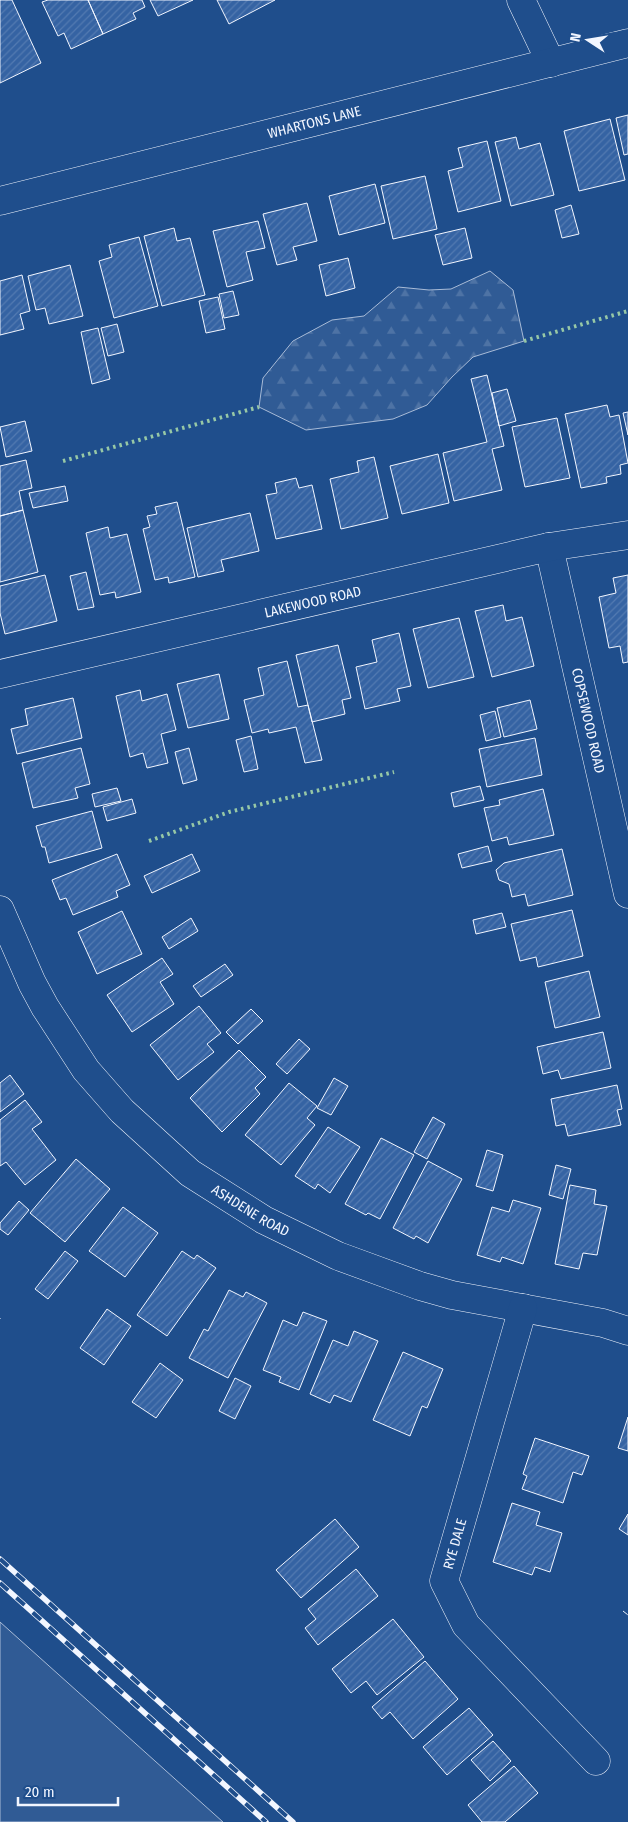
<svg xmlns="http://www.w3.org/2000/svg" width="628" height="1822" font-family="'Fira Sans Condensed',sans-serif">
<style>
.built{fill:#305b95;stroke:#a8bbd7}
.forest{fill:url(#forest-firs);stroke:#a8bbd7}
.building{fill:url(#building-hatch);stroke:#f2f6ff}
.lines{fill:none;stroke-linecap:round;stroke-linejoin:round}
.minor-casing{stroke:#f2f6ff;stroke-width:29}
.minor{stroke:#1f4e8c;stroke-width:28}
.rail-casing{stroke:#f2f6ff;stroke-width:5.5}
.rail{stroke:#1f4e8c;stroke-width:4;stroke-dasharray:11;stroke-linecap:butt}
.hedge{stroke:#97c8a6;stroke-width:4;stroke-dasharray:2.5 4;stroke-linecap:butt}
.fence{stroke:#f2f6ff;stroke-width:1;stroke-dasharray:6 2.5;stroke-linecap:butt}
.labels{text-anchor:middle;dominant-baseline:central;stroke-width:4;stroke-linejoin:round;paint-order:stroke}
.street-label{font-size:14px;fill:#f2f6ff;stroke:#1f4e8c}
</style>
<defs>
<pattern id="forest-firs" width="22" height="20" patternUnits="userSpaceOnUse" patternTransform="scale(1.25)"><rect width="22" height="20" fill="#305b95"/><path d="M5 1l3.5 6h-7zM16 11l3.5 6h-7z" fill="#4e73a5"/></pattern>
<pattern id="building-hatch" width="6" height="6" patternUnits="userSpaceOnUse" patternTransform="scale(1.25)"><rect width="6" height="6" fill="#3563a3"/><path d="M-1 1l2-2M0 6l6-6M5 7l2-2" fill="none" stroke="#537ab1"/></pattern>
</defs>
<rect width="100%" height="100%" fill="#1f4e8c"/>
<path class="built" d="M0,1622L223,1822H0Z"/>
<path class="forest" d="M490,271L513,290L524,341L473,357L452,377L427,405L393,419L306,430L259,407L263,378L293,341L332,320L364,316L398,287L429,290L451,289Z"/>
<path class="building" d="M0,0H12L41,63L0,83Z
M48,0H88L103,34L71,49L64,33L58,36L42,2Z
M88,0H142L145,7L133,13L136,19L103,34Z
M150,0H193L158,16Z
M217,0H275L229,24Z
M628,115V154L624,155L616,118Z
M610,119L625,180L579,191L564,131Z
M516,137L519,149L540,143L554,195L511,206L495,142Z
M487,141L501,201L458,212L448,171L463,167L458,148Z
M425,176L437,229L393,239L381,186Z
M375,184L385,223L339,235L329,196Z
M307,203L317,241L293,247L297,260L277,265L263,214Z
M571,205L579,234L562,238L555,210Z
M258,221L265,248L246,252L253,280L227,287L213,231Z
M174,228L177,241L190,238L205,295L162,306L144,236Z
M465,228L472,258L443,265L435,235Z
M139,237L158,306L114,318L99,261L112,257L109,245Z
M348,258L355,288L326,296L319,265Z
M70,265L83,316L49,324L45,308L36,310L28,276Z
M22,275L30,311L20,314L24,329L0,335V281Z
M233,291L239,315L224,318L219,294Z
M218,297L225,329L206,333L199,301Z
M117,324L124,352L108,356L101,328Z
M98,328L110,379L92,384L81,332Z
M487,375L504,446L492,449L502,490L454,501L443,453L487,442L471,379Z
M507,389L516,421L499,426L492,393Z
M607,405L610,417L619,415L628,463L620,465L621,474L606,477L607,483L581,488L565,414Z
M628,412V435L623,413Z
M557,418L570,478L525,487L512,427Z
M25,421L32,451L6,457L0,427Z
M438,454L449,503L402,514L390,466Z
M374,457L388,518L341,529L330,479L359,472L357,461Z
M26,460L32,488L19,491L23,510L0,516V466Z
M296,478L299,488L312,485L322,529L276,539L266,495L277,493L275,483Z
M65,486L68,501L33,508L29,493Z
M177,502L195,577L169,583L168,577L155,580L143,529L150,527L147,516L157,514L155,507Z
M23,510L38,572L0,582V516Z
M250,513L259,551L221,560L224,571L198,577L187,528Z
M108,527L110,538L127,534L141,592L116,598L115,592L100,595L86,533Z
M86,572L94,607L78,610L70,576Z
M45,575L57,621L5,634L0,613V586Z
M628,575V662L623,663L620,646L609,648L599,597L616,593L613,578Z
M503,605L506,621L522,617L534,666L492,677L475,611Z
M459,618L474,677L428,688L413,629Z
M399,633L411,686L397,689L400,701L365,709L356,667L377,662L372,640Z
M338,645L351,698L342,700L345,714L312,722L296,655Z
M287,661L298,707L308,705L322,760L305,763L296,727L269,733L268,729L252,733L244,700L264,695L258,668Z
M219,674L229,719L188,728L177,684Z
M140,690L142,701L167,694L176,730L161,734L168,763L147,768L143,753L130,757L116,696Z
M73,698L82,738L17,754L11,729L28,725L25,709Z
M530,700L537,729L504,737L497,708Z
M495,711L501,737L486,741L480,715Z
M251,736L258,769L244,772L236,740Z
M535,738L542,775L487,787L479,749Z
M81,748L90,784L75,788L78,798L33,808L22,763Z
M189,748L197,780L183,784L175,752Z
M480,786L484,800L454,807L451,793Z
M117,788L121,801L95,807L92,794Z
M543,789L554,835L509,845L507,837L492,841L484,808L500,805L499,800Z
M132,799L136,813L107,821L103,807Z
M92,811L102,848L49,863L45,847H42L36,826Z
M488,846L492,861L462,868L458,854Z
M562,849L573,895L528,906L525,894L512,897L509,884L499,880L496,870L504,863Z
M117,854L130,885L116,891L118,897L73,915L66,898L60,900L52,880Z
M192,854L200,871L152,893L144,876Z
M572,910L583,956L538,967L536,957L520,961L511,924Z
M122,911L142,954L97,974L78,932Z
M502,913L506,927L476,934L473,920Z
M191,918L198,931L169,949L162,937Z
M162,958L173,974L160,982L174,1004L132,1032L107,995Z
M225,964L233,975L201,997L193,986Z
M589,971L600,1017L555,1028L545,982Z
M199,1006L221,1033L207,1044L214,1052L178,1080L150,1045Z
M251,1009L263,1021L238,1044L226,1032Z
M603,1032L611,1068L561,1079L558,1070L543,1074L537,1047Z
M299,1039L310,1049L287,1074L276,1064Z
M239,1050L266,1077L255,1088L260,1094L222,1132L190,1098Z
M10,1075L24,1094L0,1112V1083Z
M334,1078L348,1086L331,1115L317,1108Z
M289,1083L317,1106L307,1118L315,1125L281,1165L245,1135Z
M617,1085L622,1109L617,1110L621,1125L568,1136L565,1124L556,1126L551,1099Z
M25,1100L42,1122L32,1129L56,1160L25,1185L6,1162L0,1166V1120Z
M433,1117L445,1124L427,1159L414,1152Z
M328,1127L360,1147L330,1193L318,1184L315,1189L295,1176Z
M381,1138L414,1155L380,1219L368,1213L366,1215L345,1204Z
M487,1150L503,1155L493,1191L476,1186Z
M76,1159L110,1189L65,1242L30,1213Z
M428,1161L462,1179L428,1243L416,1236L414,1239L393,1228Z
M556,1165L571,1169L563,1199L549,1195Z
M570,1185L596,1190L594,1204L607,1206L597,1255L583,1253L579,1269L555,1264Z
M513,1200L541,1208L523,1264L502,1257L500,1262L477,1255L492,1207L509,1212Z
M19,1201L29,1210L8,1235L0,1229V1223Z
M123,1207L158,1233L125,1277L89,1251Z
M65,1251L78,1261L48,1299L35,1289Z
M182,1251L194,1259L197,1255L216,1268L167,1336L137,1315Z
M229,1290L243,1297L246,1292L267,1303L228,1378L189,1358L204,1329L208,1331Z
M107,1309L131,1326L104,1365L80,1348Z
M303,1312L327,1321L299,1390L279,1382L281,1377L263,1370L283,1320L297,1326Z
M354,1331L378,1341L351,1402L334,1395L330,1403L310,1394L333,1340L348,1346Z
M403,1352L443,1369L427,1408L422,1406L410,1436L373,1420Z
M160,1363L183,1380L156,1418L132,1402Z
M235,1378L251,1386L235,1419L219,1411Z
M628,1417V1451L618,1448Z
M535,1438L589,1456L582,1475L573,1472L563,1503L522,1489L527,1476L523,1474Z
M512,1503L540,1512L536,1525L562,1533L550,1572L535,1567L532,1575L493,1562Z
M628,1514V1535L619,1529Z
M335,1519L359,1547L301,1598L276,1570Z
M356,1569L378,1596L318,1645L305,1628L316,1619L308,1609Z
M393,1619L424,1657L377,1695L366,1681L351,1693L332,1669Z
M425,1661L458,1699L413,1739L390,1712L382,1719L372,1707Z
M469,1708L493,1735L447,1775L423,1747Z
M493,1741L511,1761L490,1781L471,1760Z
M514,1766L538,1793L505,1822H482L468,1805Z"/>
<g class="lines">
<defs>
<g id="minor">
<path d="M521,0L551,63"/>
<path id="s1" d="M0,201L628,43"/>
<path id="s2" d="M549,547L628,894"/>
<path id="s3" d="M0,674L549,547L628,535"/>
<path id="s4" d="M0,910L32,983L45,1007L86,1070L122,1111L190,1173L264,1220L338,1256L420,1286L452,1295L603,1323L628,1331"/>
<path d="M523,1308L444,1581L466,1625L596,1761"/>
</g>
</defs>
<use href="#minor" class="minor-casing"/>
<use href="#minor" class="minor"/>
<defs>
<path id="rail" d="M0,1559L293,1822
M0,1583L266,1822"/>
</defs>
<use href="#rail" class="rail-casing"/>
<use href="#rail" class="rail"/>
<path class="hedge" d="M524,341L628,311
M63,461L259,407
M149,841L229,812L394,772"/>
<path class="fence" d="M0,1318V1319
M623,1611L628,1615"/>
</g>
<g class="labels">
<g class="street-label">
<text stroke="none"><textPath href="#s1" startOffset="324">WHARTONS LANE</textPath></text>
<text stroke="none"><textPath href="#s3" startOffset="321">LAKEWOOD ROAD</textPath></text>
<text stroke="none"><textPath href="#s2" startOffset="178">COPSEWOOD ROAD</textPath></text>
<text stroke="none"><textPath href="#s4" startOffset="400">ASHDENE ROAD</textPath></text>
<text transform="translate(455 1544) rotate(-74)">RYE DALE</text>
</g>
</g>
<g transform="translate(588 40) rotate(282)" stroke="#1f4e8c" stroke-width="4" paint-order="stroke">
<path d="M0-4L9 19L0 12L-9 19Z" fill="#f2f6ff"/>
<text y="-8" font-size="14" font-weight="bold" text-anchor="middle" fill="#f2f6ff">N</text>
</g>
<path d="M18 1797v8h100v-8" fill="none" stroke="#f2f6ff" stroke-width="2.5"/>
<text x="25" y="1797" font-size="15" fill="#f2f6ff" stroke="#1f4e8c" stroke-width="4" paint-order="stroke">20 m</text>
</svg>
